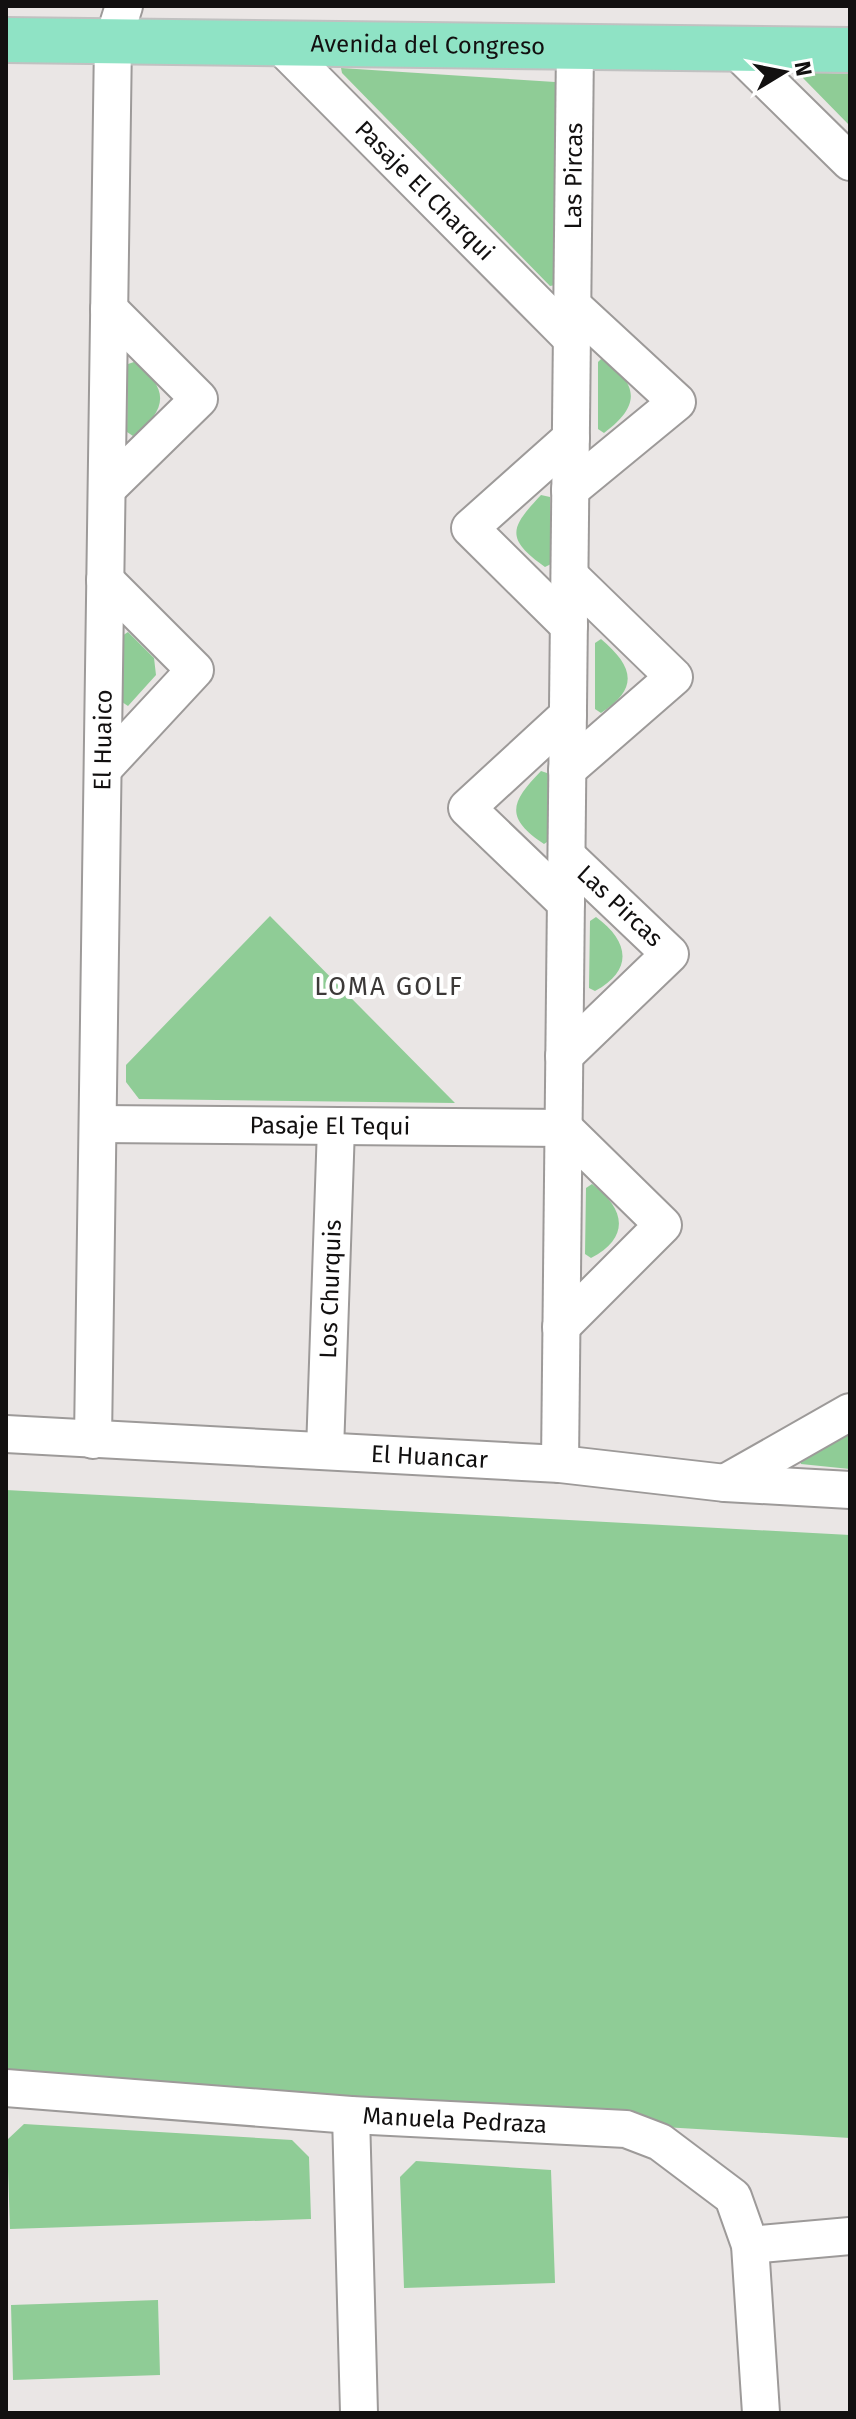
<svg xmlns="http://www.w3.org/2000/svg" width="856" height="2419" font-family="'Fira Sans',sans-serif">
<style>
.green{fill:#8fcc96}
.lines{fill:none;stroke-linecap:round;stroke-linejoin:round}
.minor-casing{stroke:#9d9a99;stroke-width:40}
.primary-casing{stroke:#c1c1c1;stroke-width:48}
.minor{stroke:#fff;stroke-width:36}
.primary{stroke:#8fe3c5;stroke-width:44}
.labels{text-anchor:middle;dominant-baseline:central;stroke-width:8;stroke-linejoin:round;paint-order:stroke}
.street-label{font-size:24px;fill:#121010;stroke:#fff}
.neighbourhood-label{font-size:26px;letter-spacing:2px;fill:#3c3938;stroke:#fff}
</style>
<rect width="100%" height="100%" fill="#eae6e5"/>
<path class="green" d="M341,68L555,82L560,89L561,284L550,286L342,73Z
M803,72L850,74V126L803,78Z
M601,359C610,361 615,368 621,375C643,398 624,418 604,433L598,429V362Z
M134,362C170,388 168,410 133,436L127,432L128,364Z
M541,495L550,497L551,564L545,567C504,538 511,527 541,495Z
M128,632L154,658L156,675L128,706L122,702V636Z
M601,639C633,666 640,688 601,713L595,709V643Z
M541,771L550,774V840L544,844C503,817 512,801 541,771Z
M270,916L455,1103L139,1099L126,1082V1065Z
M596,917C629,941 634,970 595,991L589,988L590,921Z
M592,1184C625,1208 631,1237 591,1258L585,1254L586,1188Z
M850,1428V1469L801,1464L799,1458Z
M6,1490L850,1535V2138L6,2088Z
M24,2124L292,2140L309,2157L311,2219L10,2229L7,2140Z
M416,2161L551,2170L555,2283L404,2288L400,2177Z
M158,2300L160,2375L13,2380L11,2305Z"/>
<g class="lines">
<defs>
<g id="minor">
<path id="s1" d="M278,43L572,339"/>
<path d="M734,48L850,162"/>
<path d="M107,489L199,399L109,309"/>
<path d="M570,490L677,402L572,305"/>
<path d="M569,626L470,528L571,438"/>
<path d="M103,769L195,670L105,580"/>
<path d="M567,770L674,677L570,576"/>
<path d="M566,903L467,808L568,715"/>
<path d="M564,1056L670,954L567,856"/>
<path id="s2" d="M98,1124L564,1128L663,1225L561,1327"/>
<path id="s3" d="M6,1434L560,1464L725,1483L850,1490"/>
<path id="s4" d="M93,1440L113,41L124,6"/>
<path id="s5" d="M325,1451L336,1127"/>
<path id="s6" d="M560,1464L575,46"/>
<path d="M725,1483L850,1412"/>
<path id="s7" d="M6,2088L351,2115L626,2129L660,2142L733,2197L750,2245L761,2413"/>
<path d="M351,2115L359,2413"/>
<path d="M750,2245L850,2236"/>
</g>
<g id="primary">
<path id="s8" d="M6,40L850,50"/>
</g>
</defs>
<use href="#minor" class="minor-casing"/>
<use href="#primary" class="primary-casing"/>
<use href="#minor" class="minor"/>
<use href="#primary" class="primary"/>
</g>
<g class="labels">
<g class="street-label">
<text stroke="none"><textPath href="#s8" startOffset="422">Avenida del Congreso</textPath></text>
<text stroke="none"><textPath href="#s6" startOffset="1288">Las Pircas</textPath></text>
<text stroke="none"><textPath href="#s1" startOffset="208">Pasaje El Charqui</textPath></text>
<text stroke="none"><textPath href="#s4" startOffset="700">El Huaico</textPath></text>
<text transform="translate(620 906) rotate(43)">Las Pircas</text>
<text stroke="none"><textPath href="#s2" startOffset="232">Pasaje El Tequi</textPath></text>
<text stroke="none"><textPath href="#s5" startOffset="162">Los Churquis</textPath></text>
<text stroke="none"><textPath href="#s3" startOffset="424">El Huancar</textPath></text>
<text stroke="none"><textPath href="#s7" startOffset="450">Manuela Pedraza</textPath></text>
</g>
<g class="neighbourhood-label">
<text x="389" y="986">LOMA GOLF</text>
</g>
</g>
<rect width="856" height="2419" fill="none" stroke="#121010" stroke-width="16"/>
<g transform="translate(784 72) rotate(80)" stroke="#ffffff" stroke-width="6" paint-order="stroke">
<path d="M0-6L14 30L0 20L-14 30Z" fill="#121010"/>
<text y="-12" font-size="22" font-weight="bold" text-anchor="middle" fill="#121010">N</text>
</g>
</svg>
